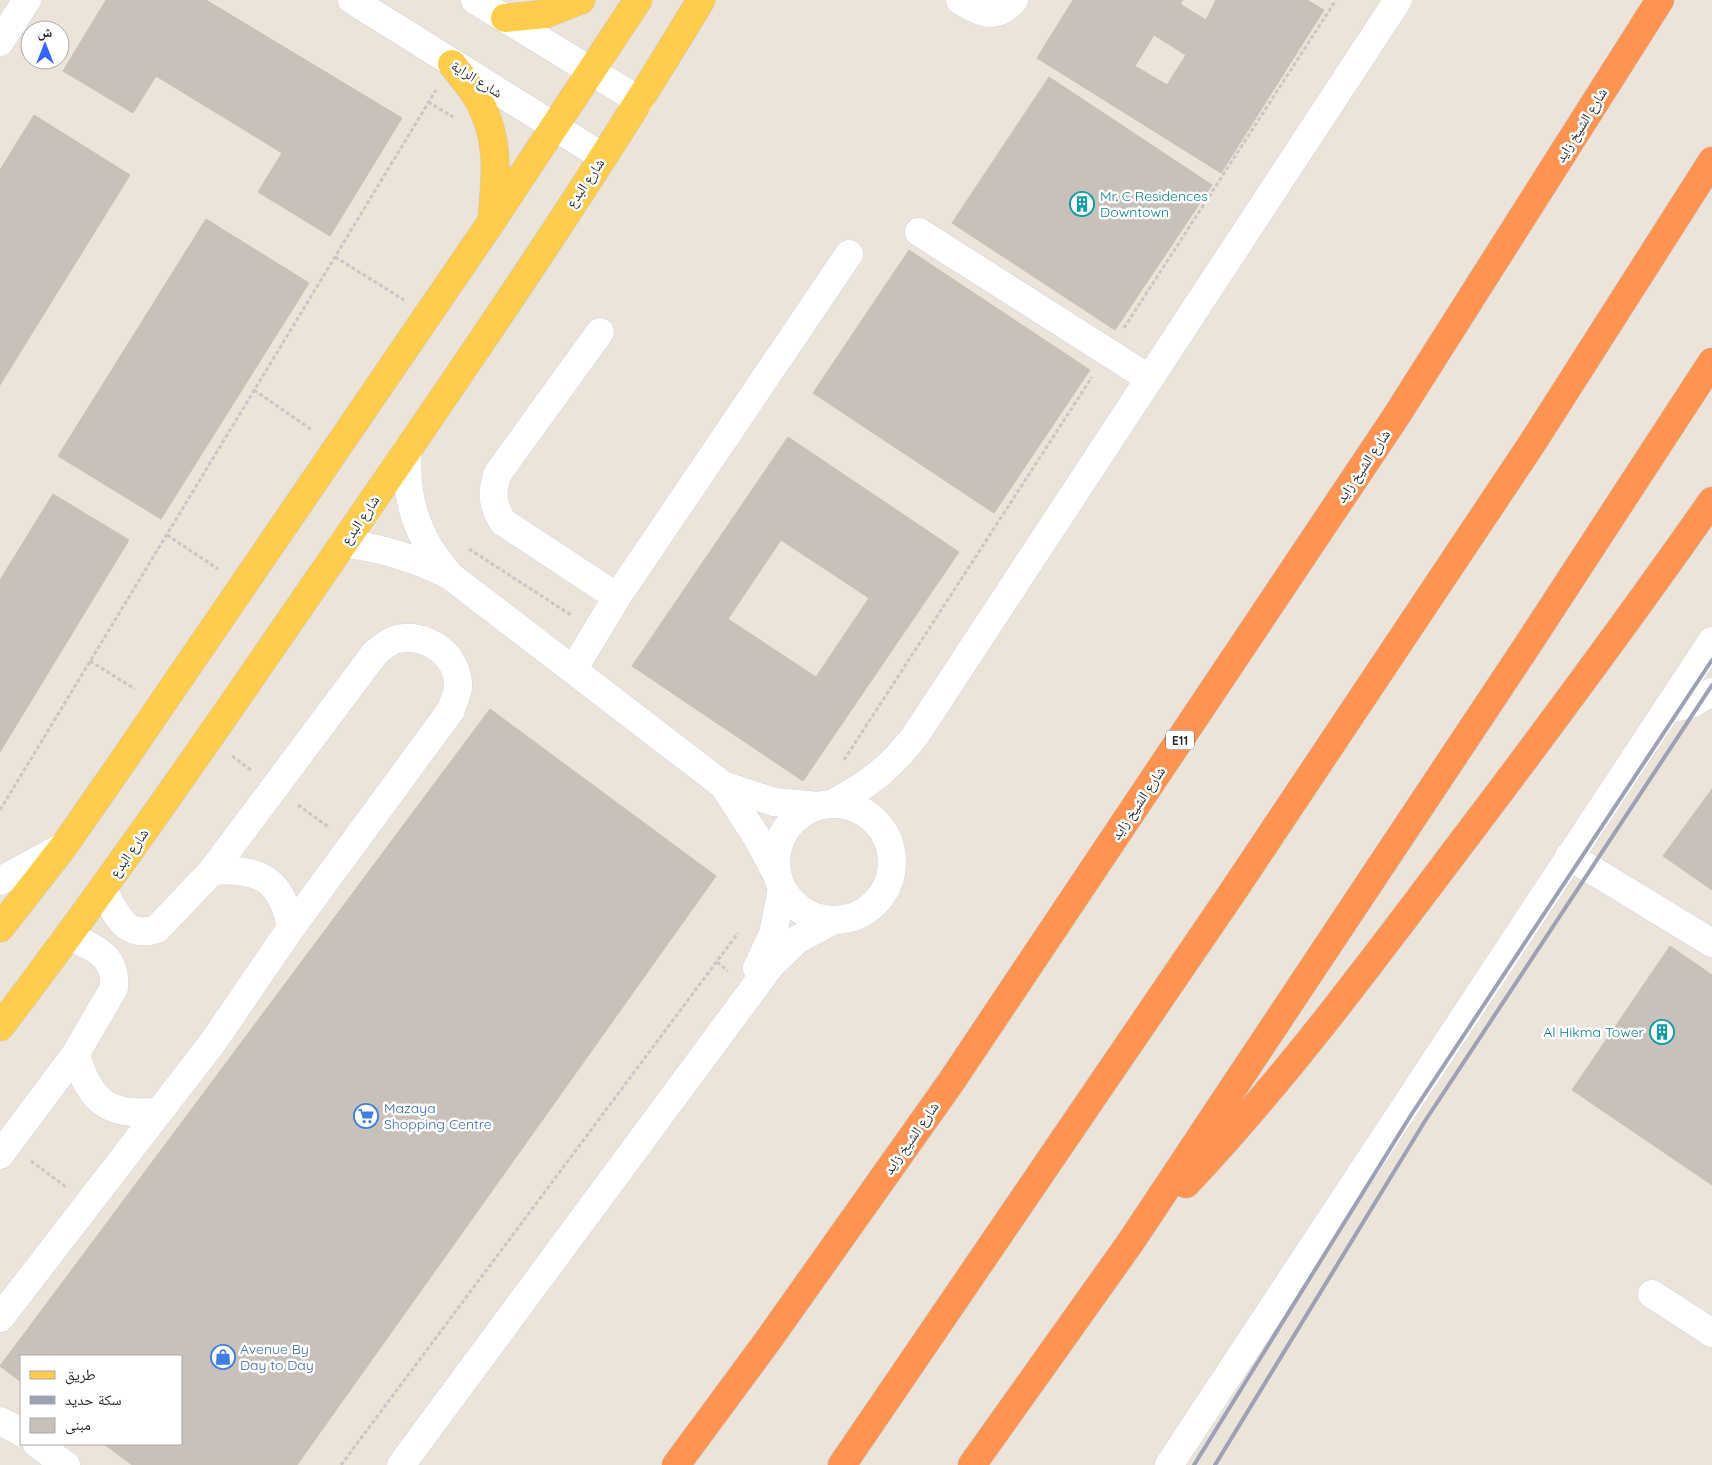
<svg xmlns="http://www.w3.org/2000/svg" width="1712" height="1465" font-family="Quicksand,'Noto Naskh Arabic',sans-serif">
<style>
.building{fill:#c8c1b9;stroke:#c9c0b3;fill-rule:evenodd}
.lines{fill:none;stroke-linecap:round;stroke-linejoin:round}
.minor-casing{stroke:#ced4e4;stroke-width:29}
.major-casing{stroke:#c7c7c7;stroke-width:29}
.highway-casing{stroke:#c7c7c7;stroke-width:29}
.path{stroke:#c7c7c7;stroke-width:3;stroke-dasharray:4 2.5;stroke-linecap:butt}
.minor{stroke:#fff;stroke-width:28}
.major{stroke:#ffcc4c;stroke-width:28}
.highway{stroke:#ff9452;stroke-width:28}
.rail{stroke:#9ca1b6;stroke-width:4}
.labels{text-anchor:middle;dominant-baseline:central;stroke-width:5;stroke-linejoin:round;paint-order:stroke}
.shield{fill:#fff;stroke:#696969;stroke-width:1}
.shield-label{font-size:12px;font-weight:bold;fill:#292929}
.street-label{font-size:14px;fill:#292929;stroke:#fff}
.culture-label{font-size:14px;fill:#0d838f;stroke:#fff;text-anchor:start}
.shop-label{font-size:14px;fill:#366cbe;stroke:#fff;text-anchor:start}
</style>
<rect width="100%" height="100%" fill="#ede4d9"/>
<path class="building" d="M106,0H206L402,118L330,236L258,192L282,153L156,76L133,113L63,71Z
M1073,0H1183L1180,4L1206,20L1216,0H1307L1324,10L1221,173L1037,58ZM1154,35L1186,55L1167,85L1135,66Z
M1049,77L1212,185L1115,330L952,223Z
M34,115L130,175L0,385V170Z
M206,219L309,283L161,519L58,456Z
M909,250L1090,370L994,513L813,393Z
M788,437L959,552L803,781L632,666ZM781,540L869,598L816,677L728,619Z
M53,494L129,540L0,752V580Z
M490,709L716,876L297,1465H132L104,1444H181V1356H21V1382L0,1366Z
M1712,789V890L1663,856Z
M1670,946L1712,975V1185L1572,1090Z"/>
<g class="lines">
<defs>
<path id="minor" d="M352,0L603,157
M475,0L640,101
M960,0C981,13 995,21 1014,0
M0,42L27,0
M919,232L1150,379
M600,332L498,473C491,491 492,505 503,522L617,597
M408,449C404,496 416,536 447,572
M343,543C381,548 415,558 449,575L723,785L774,802L819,806
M573,670L617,597L849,254
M1666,710L1691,704L1712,692
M723,785L758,839L776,873
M831,804C866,787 891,767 915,736L1398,0
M776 862a58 58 0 1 1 116 0a58 58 0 1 1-116 0Z
M1569,856L1712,943
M212,871C260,868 282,879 291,928
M0,881L64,846
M757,968L773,934L782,889
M76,1053C88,1101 109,1118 160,1111
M0,1155L76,1053L114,988C117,955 94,948 69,936
M1652,1294L1712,1333
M0,1318L213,1042L291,928L451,710C453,703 457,695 458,688C460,655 424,630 394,640C387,643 380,649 375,653L212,871L157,929C124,939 116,914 103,889
M0,1421L21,1432
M37,1444L66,1465
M401,1465L771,965L798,939L834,920
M1169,1465L1712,641"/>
<path id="major" d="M505,18L545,14L581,0
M452,64C461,76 472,88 479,101C500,139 496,176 492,217
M0,928L64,846L123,761L492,221L638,0
M0,1027C125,863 241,692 358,522C476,351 594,178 701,0"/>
<path id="highway" d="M1186,1184C1283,1081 1368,967 1453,854C1541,738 1628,621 1712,501
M676,1465L769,1339L951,1082L1395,418L1660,0
M842,1465L1236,887L1533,442L1712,161
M972,1465L1130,1243L1525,649L1712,362"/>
</defs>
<use href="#minor" class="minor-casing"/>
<use href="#major" class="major-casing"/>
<use href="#highway" class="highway-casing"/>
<path class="path" d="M428,102L453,117
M335,257L404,300
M1124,328L1336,0
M254,390L312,430
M167,535L218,569
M469,549L571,615
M90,661L135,689
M232,756L251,770
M844,760L1092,377
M298,805L330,828
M0,810L436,90
M717,962L728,971
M31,1161L66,1187
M341,1465L738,933"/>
<use href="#minor" class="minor"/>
<use href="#major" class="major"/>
<use href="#highway" class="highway"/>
<path class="rail" d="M1194,1465L1411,1115L1712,660
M1215,1465L1425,1121L1712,685"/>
</g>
<defs>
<symbol id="building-ring" viewBox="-11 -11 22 22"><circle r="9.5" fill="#fff" stroke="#0f9aa8" stroke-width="1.5"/><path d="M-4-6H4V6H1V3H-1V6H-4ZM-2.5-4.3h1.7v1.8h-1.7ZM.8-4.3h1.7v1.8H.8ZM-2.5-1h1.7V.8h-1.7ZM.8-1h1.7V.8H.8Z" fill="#0f9aa8"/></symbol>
<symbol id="supermarket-ring" viewBox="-11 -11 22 22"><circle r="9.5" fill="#fff" stroke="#3f7fe0" stroke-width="1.5"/><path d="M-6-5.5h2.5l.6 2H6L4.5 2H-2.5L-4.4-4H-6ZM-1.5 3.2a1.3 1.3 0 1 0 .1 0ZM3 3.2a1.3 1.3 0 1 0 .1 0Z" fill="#3f7fe0"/></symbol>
<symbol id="shop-ring" viewBox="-11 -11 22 22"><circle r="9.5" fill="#fff" stroke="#3f7fe0" stroke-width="1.5"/><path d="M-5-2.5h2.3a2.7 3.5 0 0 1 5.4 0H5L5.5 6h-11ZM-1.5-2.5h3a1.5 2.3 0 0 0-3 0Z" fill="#3f7fe0"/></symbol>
</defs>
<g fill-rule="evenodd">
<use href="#building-ring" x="1068" y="190" width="28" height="28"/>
<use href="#building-ring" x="1648" y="1018" width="28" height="28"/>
<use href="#supermarket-ring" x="352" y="1102" width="28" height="28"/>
<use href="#shop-ring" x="209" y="1343" width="28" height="28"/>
</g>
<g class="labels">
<rect class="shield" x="1166" y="730.5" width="28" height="19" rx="4"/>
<g class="shield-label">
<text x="1180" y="740">E11</text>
</g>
<g class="street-label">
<text transform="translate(477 79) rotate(32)">شارع الراية</text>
<text transform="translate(1581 125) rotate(-58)">شارع الشيخ زايد</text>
<text transform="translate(585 183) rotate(-56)">شارع البدع</text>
<text transform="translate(1363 466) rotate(-56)">شارع الشيخ زايد</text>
<text transform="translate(360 520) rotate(-56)">شارع البدع</text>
<text transform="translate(1138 803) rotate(-56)">شارع الشيخ زايد</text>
<text transform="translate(129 853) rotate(-55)">شارع البدع</text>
<text transform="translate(911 1138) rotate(-55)">شارع الشيخ زايد</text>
</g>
<g class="culture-label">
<text x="1100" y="196">Mr. C Residences<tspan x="1100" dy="16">Downtown</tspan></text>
<text x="1644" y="1032" text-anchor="end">Al Hikma Tower</text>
</g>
<g class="shop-label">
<text x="384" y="1108">Mazaya<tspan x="384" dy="16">Shopping Centre</tspan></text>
<text x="240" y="1349">Avenue By<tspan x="240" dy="16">Day to Day</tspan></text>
</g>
</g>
<rect x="20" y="1355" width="162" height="90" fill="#ffffff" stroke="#a9a9a9"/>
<rect x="30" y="1371" width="25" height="8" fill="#ffcc4c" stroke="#a9a9a9"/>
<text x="65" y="1380" font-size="15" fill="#292929">طريق</text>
<rect x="30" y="1396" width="25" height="8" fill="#9ca1b6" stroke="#a9a9a9"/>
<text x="65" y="1405" font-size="15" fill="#292929">سكة حديد</text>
<rect x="30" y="1418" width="25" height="15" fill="#c8c1b9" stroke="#a9a9a9"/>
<text x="65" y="1430" font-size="15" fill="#292929">مبنى</text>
<g transform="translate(45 45)"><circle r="24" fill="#ffffff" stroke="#a9a9a9"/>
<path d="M0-4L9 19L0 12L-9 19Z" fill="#3465ff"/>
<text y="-8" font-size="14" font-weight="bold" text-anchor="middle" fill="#292929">ش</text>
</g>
</svg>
